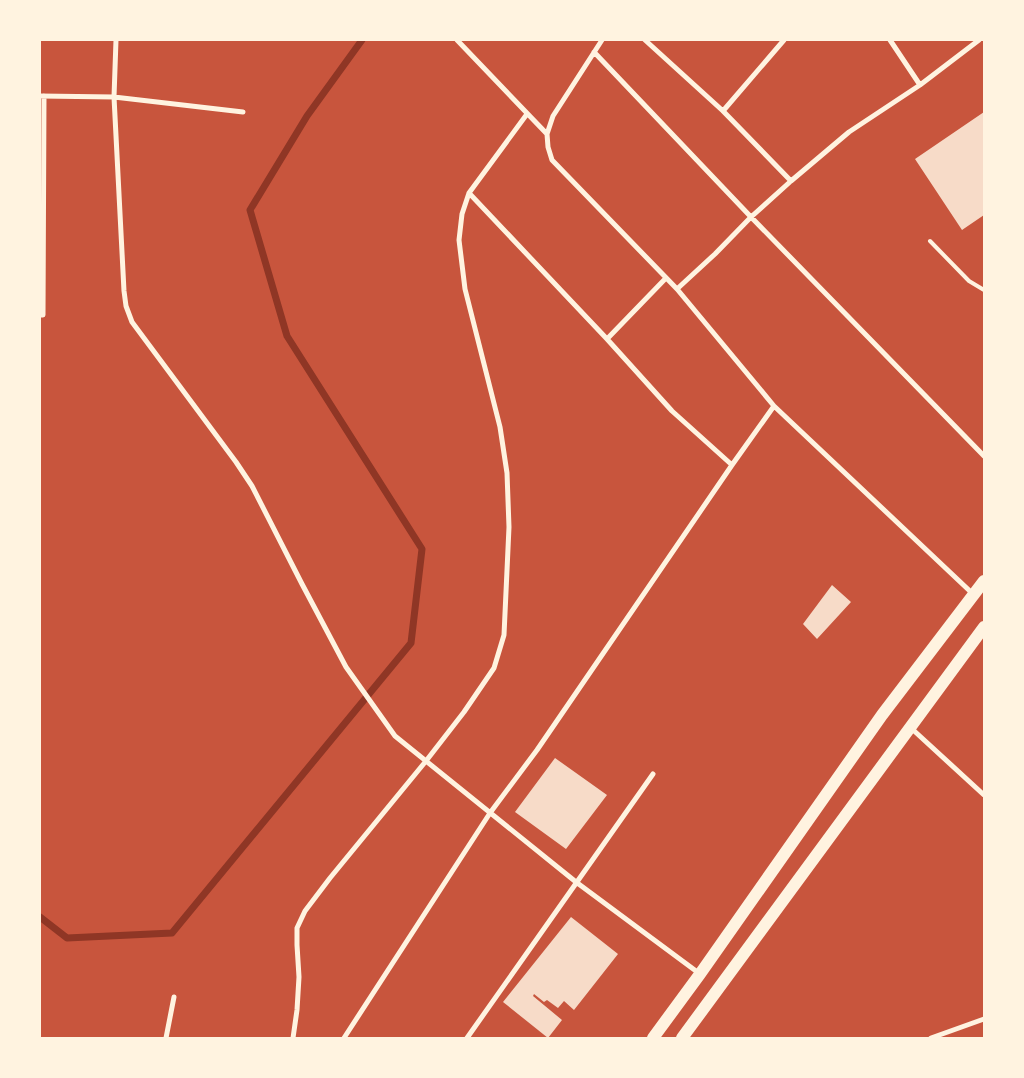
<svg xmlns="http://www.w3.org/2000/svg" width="1024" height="1078" font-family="Poppins,sans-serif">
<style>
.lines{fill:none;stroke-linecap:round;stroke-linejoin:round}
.stream{stroke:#8f3625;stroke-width:7}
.building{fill:#f7dbc8}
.service{stroke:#fff3e0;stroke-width:4}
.minor{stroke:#fff3e0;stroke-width:5}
.primary{stroke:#fff3e0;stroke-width:12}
</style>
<rect width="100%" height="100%" fill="#c8553d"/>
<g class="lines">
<path class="stream" d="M40,917L67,938L172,933L411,643L422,549L287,336L250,210L307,116L362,40"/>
</g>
<path class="building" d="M984,112V215L962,230L915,159Z
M832,585L851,602L817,639L803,624Z
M555,758L607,795L566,849L515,812Z
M571,917L618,954L574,1010L564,1001L558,1008L547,1000L544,1002L534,994L533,996L562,1020L548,1038L503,1002Z"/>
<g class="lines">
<path class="service" d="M930,241L969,281L984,290"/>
<path class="minor" d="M116,40L114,97L124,291L126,306L132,322L236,462L252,486L302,584L346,667L395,736L576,882L700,974
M457,40L547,134
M602,40L553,116L547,134L548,147L552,160L677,289L774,406L973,594
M645,40L723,111L791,181
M890,40L920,85
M594,52L751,217L984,456
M40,96L114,97L243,112
M723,111L784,40
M469,193L607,339L672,411L732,465
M677,289L715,254L751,217L791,181L849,132L920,85L979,40
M40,315H43L44,96
M607,339L666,278
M911,728L984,795
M166,1038L174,997
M293,1038L297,1010L299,977L297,945V928L305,911L330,878L426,761L464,712L494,668L504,635L509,527L507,473L500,427L465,289L459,240L462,214L469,193L527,114
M344,1038L490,813L537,750L732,465L774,406
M467,1038L653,774
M931,1038L984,1019"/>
<path class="primary" d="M653,1038L700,974L882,715L984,581
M682,1038L984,627"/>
</g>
<rect width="1024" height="1078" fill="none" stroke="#fff3e0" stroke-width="82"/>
</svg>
